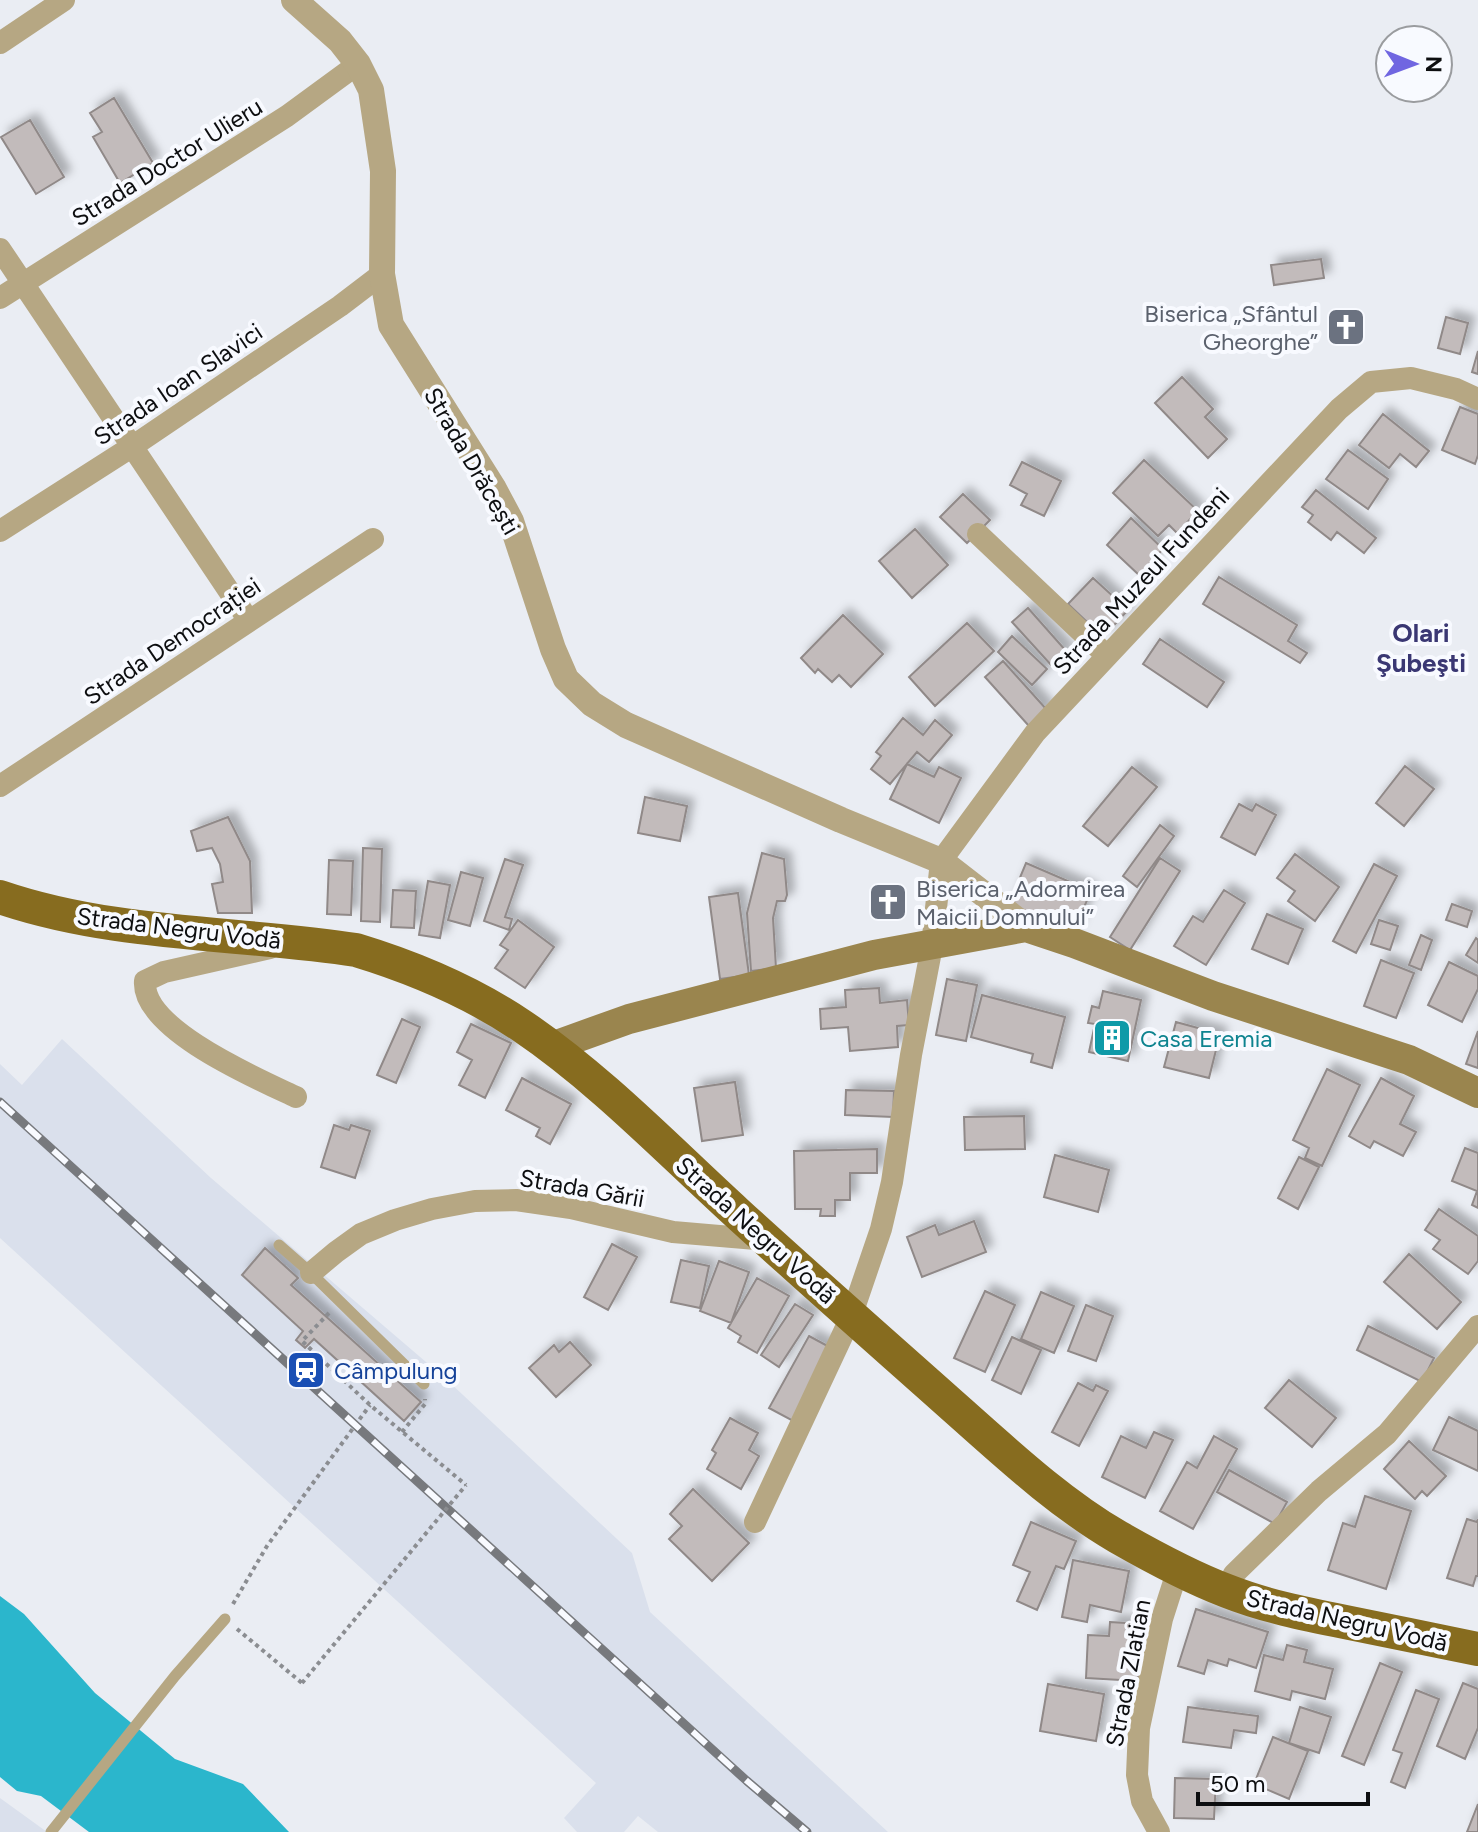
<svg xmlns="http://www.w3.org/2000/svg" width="1478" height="1832" font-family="Figtree,sans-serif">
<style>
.built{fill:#dae0ec}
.water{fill:#2bb6cc}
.building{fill:#c2bbbb;stroke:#908988;stroke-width:2;filter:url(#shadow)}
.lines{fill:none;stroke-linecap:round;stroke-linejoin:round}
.path{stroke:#8b8d91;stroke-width:4;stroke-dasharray:4 4;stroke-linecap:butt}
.service{stroke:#b6a783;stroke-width:11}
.minor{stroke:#b6a783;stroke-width:22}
.tertiary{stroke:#b6a783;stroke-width:26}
.secondary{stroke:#9a854e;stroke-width:30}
.primary{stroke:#876c1f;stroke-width:34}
.rail-casing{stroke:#77797d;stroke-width:9}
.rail{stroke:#f8faff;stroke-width:6;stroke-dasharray:18;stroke-linecap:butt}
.path-bridge{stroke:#8b8d91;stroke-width:4;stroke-dasharray:4 4;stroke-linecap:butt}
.labels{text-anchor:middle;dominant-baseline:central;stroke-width:8;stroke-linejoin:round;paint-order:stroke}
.street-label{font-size:24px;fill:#0d0e10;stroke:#f8faff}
.worship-label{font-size:24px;fill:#5b616d;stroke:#f8faff;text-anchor:end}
.culture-label{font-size:24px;fill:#0d838f;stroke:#f8faff;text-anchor:start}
.transit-label{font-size:24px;fill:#164399;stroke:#f8faff;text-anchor:start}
.neighbourhood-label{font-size:26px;font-weight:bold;fill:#3a3773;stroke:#f8faff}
</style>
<defs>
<filter id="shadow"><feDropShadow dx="7" dy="-7" stdDeviation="4" flood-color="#0004"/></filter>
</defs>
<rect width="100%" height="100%" fill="#eaedf3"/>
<path class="built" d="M62,1039L211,1178L447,1380L632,1553L650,1612L888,1832H658L638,1816L624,1832H577L564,1818L596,1783L0,1238V1064L22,1085Z
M0,1798L47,1832H0Z"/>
<path class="water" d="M0,1596L24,1614L95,1693L175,1759L243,1784L289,1832H89L41,1796L17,1791L0,1777Z"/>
<path class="building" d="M114,98L153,163L120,183L93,137L102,132L90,113Z
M30,120L64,177L36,194L1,137Z
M1321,259L1324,278L1274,285L1271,265Z
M1446,317L1468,323L1460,354L1438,348Z
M1478,351V374L1472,372Z
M1182,377L1213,409L1205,417L1227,439L1208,458L1155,403Z
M1460,407L1478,414V455L1475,464L1442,450Z
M1383,414L1429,451L1416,467L1400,454L1389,468L1359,445Z
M1348,450L1388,479L1368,509L1326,479Z
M1144,460L1198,511L1177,533L1169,525L1158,536L1113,493Z
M1022,462L1061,481L1044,516L1021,505L1027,494L1010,485Z
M1316,490L1376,538L1364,553L1337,532L1331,540L1308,522L1313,515L1302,507Z
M963,494L990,520L967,543L940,517Z
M1131,518L1163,549L1139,575L1107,545Z
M915,529L948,565L912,598L879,561Z
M1219,577L1297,625L1288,641L1307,653L1300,663L1203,604Z
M1093,578L1128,610L1103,637L1068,604Z
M1028,608L1067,652L1052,666L1012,622Z
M843,615L883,654L851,687L839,675L832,682L818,669L815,673L801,658Z
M967,623L994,651L935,706L909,677Z
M1012,636L1047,669L1032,685L998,652Z
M1160,639L1224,682L1207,707L1143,664Z
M1003,661L1047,710L1029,726L985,677Z
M903,718L923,735L935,720L952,735L929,762L917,752L890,784L871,769L881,756L876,752Z
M907,764L934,777L939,767L961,778L939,823L890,799Z
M1405,766L1434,789L1404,826L1376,803Z
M1132,767L1157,787L1108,846L1083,826Z
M645,797L687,806L680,841L638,833Z
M1239,804L1252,811L1256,804L1276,815L1255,855L1221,837Z
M228,817L250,861L252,913H218L212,884L223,882L220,864L212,848L197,851L191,831Z
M1160,825L1174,836L1137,887L1123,876Z
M363,848L382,849L380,922L361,921Z
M762,853L784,859L787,895L785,901H777L773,918L776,968L751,971L747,913Z
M1295,854L1339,887L1315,921L1288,901L1295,891L1277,878Z
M1160,858L1180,871L1130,950L1110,937Z
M505,859L523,865L505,917L512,919L509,930L484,921Z
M329,860L353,861L351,915L327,914Z
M1026,863L1091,891L1074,931L1009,904Z
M1374,864L1397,876L1356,953L1333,941Z
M461,872L483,878L470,926L448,920Z
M428,881L450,885L440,938L419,935Z
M393,890L416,891L414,928L391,927Z
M1224,890L1245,903L1206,965L1174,946L1193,916L1203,922Z
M738,893L749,975L720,979L709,897Z
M1452,904L1472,911L1467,927L1446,920Z
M1267,914L1303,929L1288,964L1252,949Z
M518,920L554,947L525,988L495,968L508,950L500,945Z
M1379,920L1398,926L1390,950L1371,944Z
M1421,935L1432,940L1421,970L1409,965Z
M1476,938L1478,940V963L1466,955Z
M1381,960L1414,973L1396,1018L1364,1006Z
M1449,962L1478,976V989L1462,1022L1428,1005Z
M947,979L977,985L966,1041L936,1035Z
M879,988L880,1003L907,1000L909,1025L897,1026L898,1047L850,1051L848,1027L821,1029L820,1009L846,1007L845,990Z
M1103,991L1141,1000L1128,1061L1089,1052L1095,1024L1088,1023L1092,1006L1099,1008Z
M982,995L1065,1017L1052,1068L1031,1062L1033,1054L971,1037Z
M402,1019L420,1027L396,1083L377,1075Z
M1176,1022L1220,1034L1209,1078L1164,1067Z
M471,1024L511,1043L485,1098L459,1085L472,1060L457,1052Z
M1478,1031V1068L1466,1064Z
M1327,1069L1360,1085L1322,1166L1305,1158L1309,1148L1293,1140Z
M522,1078L571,1104L550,1144L536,1136L540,1128L506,1110Z
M1381,1078L1414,1096L1400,1124L1416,1132L1403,1156L1374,1141L1370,1148L1349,1136Z
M735,1082L743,1135L702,1141L694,1088Z
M846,1090L894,1091L893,1117L845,1115Z
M1024,1116L1025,1149L965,1150L964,1117Z
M334,1125L349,1130L351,1125L370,1131L355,1178L321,1167Z
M1465,1148L1478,1153V1208L1472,1205L1477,1191L1452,1181Z
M877,1149V1173H850V1200H835V1216H820L821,1209H795L794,1151Z
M1055,1155L1109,1170L1098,1212L1044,1197Z
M1299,1157L1319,1167L1298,1209L1278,1198Z
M1439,1209L1478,1236V1261L1468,1274L1433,1249L1440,1240L1425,1230Z
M974,1221L986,1252L922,1277L907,1237L935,1225L939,1235Z
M612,1244L637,1257L608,1310L584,1297Z
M265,1248L298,1278L291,1285L421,1402L404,1421L314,1339L305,1348L296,1340L303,1331L242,1275Z
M1409,1254L1461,1302L1437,1329L1384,1282Z
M681,1260L709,1266L700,1308L671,1302Z
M719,1261L749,1272L731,1323L700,1311Z
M757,1278L789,1296L757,1353L738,1342L741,1336L728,1328Z
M985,1291L1015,1305L985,1372L954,1358Z
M1041,1292L1074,1306L1054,1353L1021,1339Z
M795,1304L813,1315L779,1367L761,1355Z
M1086,1305L1113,1316L1096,1361L1068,1351Z
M1368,1326L1434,1358L1422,1382L1357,1350Z
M809,1336L835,1350L795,1422L769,1408Z
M1012,1337L1041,1350L1021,1394L992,1380Z
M570,1342L591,1365L556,1397L529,1368L554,1345L559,1352Z
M1289,1380L1336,1418L1312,1447L1265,1408Z
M1078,1383L1093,1391L1096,1385L1108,1391L1079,1446L1052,1432Z
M1449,1417L1478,1431V1471L1433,1450Z
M730,1418L758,1433L749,1450L759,1456L741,1489L707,1469L716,1453L712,1450Z
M1154,1432L1173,1440L1145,1498L1102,1477L1121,1436L1146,1448Z
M1214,1436L1237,1449L1193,1529L1160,1511L1187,1462L1197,1468Z
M1409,1441L1446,1476L1427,1496L1422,1491L1415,1499L1384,1469Z
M1229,1470L1287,1502L1275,1524L1217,1492Z
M693,1489L749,1543L712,1581L669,1539L682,1526L670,1514Z
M1365,1496L1411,1511L1386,1589L1328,1570L1343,1523L1355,1527Z
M1467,1519L1477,1522L1478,1519V1576H1476L1473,1586L1447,1578Z
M1031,1522L1076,1541L1064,1569L1056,1566L1037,1610L1017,1601L1030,1572L1013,1565Z
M1073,1560L1129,1571L1121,1612L1090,1605L1087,1622L1062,1617Z
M1196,1609L1268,1632L1256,1668L1229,1659L1227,1666L1208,1660L1204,1674L1178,1666Z
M1110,1622L1141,1624L1138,1681L1086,1678L1088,1635L1109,1636Z
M1287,1645L1307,1650L1304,1662L1333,1669L1325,1699L1292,1691L1290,1700L1255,1691L1264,1655L1283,1660Z
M1380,1663L1402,1672L1364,1765L1342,1756Z
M1463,1683L1478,1689V1728L1465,1759L1437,1746Z
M1048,1684L1104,1694L1096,1741L1040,1731Z
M1416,1690L1439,1699L1405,1788L1391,1782L1402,1753L1393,1750Z
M1188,1707L1258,1716L1256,1733L1234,1730L1231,1748L1183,1742Z
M1300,1707L1331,1717L1319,1753L1289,1743Z
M1273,1737L1308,1751L1289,1799L1254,1784Z
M1175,1778L1216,1779L1214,1819L1174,1818Z
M1478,1804V1832H1467Z"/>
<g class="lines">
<path class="path" d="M329,1313L302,1341L370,1405L466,1485
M402,1432L425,1404V1399
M233,1604L267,1546L370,1405
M237,1629L302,1683"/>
<path class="service" d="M279,1245L311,1273L424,1384
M51,1832L175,1676L225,1619"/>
<path class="minor" d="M0,43L64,0
M0,249L249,621
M0,298L287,116L358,64
M0,531L133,446L340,306L382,274
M978,534L1107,656
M0,786L373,539
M270,948L164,972L145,981C141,1029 258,1079 296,1097
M311,1273L336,1252L361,1234L395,1220L432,1209L475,1201L516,1200L571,1208L673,1232L766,1240
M755,1522L851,1317L881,1229L892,1182L911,1055L932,946L941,861L1035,733L1339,409L1371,382L1411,378L1456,389L1478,399
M1226,1591L1234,1574L1319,1491L1387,1434L1478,1326
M1159,1832L1142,1801L1137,1775L1139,1728L1162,1619L1178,1569"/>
<path class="tertiary" d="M294,0L340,41L358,64L371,90L383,171L382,274L391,325L494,489L511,521L553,649L566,679L592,704L626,725L841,820L941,861L1026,927"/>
<path class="secondary" d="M551,1047L629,1019L874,955L1026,927L1074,943L1213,996L1409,1060L1478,1093"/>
<path class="primary" d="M0,897C114,936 238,932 356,950C412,967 473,993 522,1026C600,1079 667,1149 737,1213C808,1278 881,1342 954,1407C1006,1453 1058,1502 1118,1537C1153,1557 1190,1577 1227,1591C1265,1606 1305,1614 1345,1622C1389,1631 1434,1640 1478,1649"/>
<defs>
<path id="rail" d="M0,1102L747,1781L807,1832"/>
</defs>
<use href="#rail" class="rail-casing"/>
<use href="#rail" class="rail"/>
<path class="path-bridge" d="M302,1683L466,1485"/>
</g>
<defs>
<symbol id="church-square" viewBox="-11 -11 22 22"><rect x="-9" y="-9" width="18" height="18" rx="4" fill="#6b7280" stroke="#f8faff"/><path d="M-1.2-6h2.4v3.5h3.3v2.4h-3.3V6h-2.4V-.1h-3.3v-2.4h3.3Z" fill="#fff"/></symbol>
<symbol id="building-square" viewBox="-11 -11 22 22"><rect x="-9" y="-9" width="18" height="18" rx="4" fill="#0f9aa8" stroke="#f8faff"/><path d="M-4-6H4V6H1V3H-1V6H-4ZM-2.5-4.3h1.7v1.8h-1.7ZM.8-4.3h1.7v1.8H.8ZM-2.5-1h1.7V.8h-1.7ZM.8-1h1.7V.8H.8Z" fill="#fff"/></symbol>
<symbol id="station-square" viewBox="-11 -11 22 22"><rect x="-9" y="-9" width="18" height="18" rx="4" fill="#1a4fb4" stroke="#f8faff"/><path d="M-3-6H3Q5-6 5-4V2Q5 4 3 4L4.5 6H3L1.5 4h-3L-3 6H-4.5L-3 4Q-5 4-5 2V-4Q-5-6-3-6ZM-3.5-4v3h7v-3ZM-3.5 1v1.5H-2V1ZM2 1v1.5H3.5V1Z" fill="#fff"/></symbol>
</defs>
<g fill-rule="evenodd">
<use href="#church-square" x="1324" y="305" width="44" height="44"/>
<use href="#church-square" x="866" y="880" width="44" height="44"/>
<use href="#building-square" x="1090" y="1016" width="44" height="44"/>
<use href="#station-square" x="284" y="1348" width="44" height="44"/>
</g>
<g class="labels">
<g class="street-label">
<text transform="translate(167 162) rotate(-32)">Strada Doctor Ulieru</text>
<text transform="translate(178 384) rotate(-34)">Strada Ioan Slavici</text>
<text transform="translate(472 461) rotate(60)">Strada Drăcești</text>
<text transform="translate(1141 581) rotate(-47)">Strada Muzeul Fundeni</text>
<text transform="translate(172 641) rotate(-34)">Strada Democrației</text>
<text transform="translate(179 928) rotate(7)">Strada Negru Vodă</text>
<text transform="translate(582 1188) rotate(10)">Strada Gării</text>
<text transform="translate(756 1230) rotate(42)">Strada Negru Vodă</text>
<text transform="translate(1347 1620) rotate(13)">Strada Negru Vodă</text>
<text transform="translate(1128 1673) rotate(-79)">Strada Zlatian</text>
</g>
<g class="worship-label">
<text x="1318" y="313">Biserica „Sfântul<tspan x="1318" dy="28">Gheorghe”</tspan></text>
<text x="916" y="888" text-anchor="start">Biserica „Adormirea<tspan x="916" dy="28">Maicii Domnului”</tspan></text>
</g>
<g class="culture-label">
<text x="1140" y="1038">Casa Eremia</text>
</g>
<g class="transit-label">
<text x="334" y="1370">Câmpulung</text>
</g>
<g class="neighbourhood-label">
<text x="1421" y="633">Olari<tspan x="1421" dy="30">Şubeşti</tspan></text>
</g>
</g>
<g transform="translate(1414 64) rotate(91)"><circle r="38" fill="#f8faff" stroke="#9a9c9f" stroke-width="2"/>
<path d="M0-6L14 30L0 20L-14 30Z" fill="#7066e1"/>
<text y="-12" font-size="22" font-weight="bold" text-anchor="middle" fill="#0d0e10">N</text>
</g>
<path d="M1198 1792v12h170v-12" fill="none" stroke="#0d0e10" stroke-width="4"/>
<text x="1210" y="1792" font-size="24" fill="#0d0e10" stroke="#f8faff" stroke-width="6" paint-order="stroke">50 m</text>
</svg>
